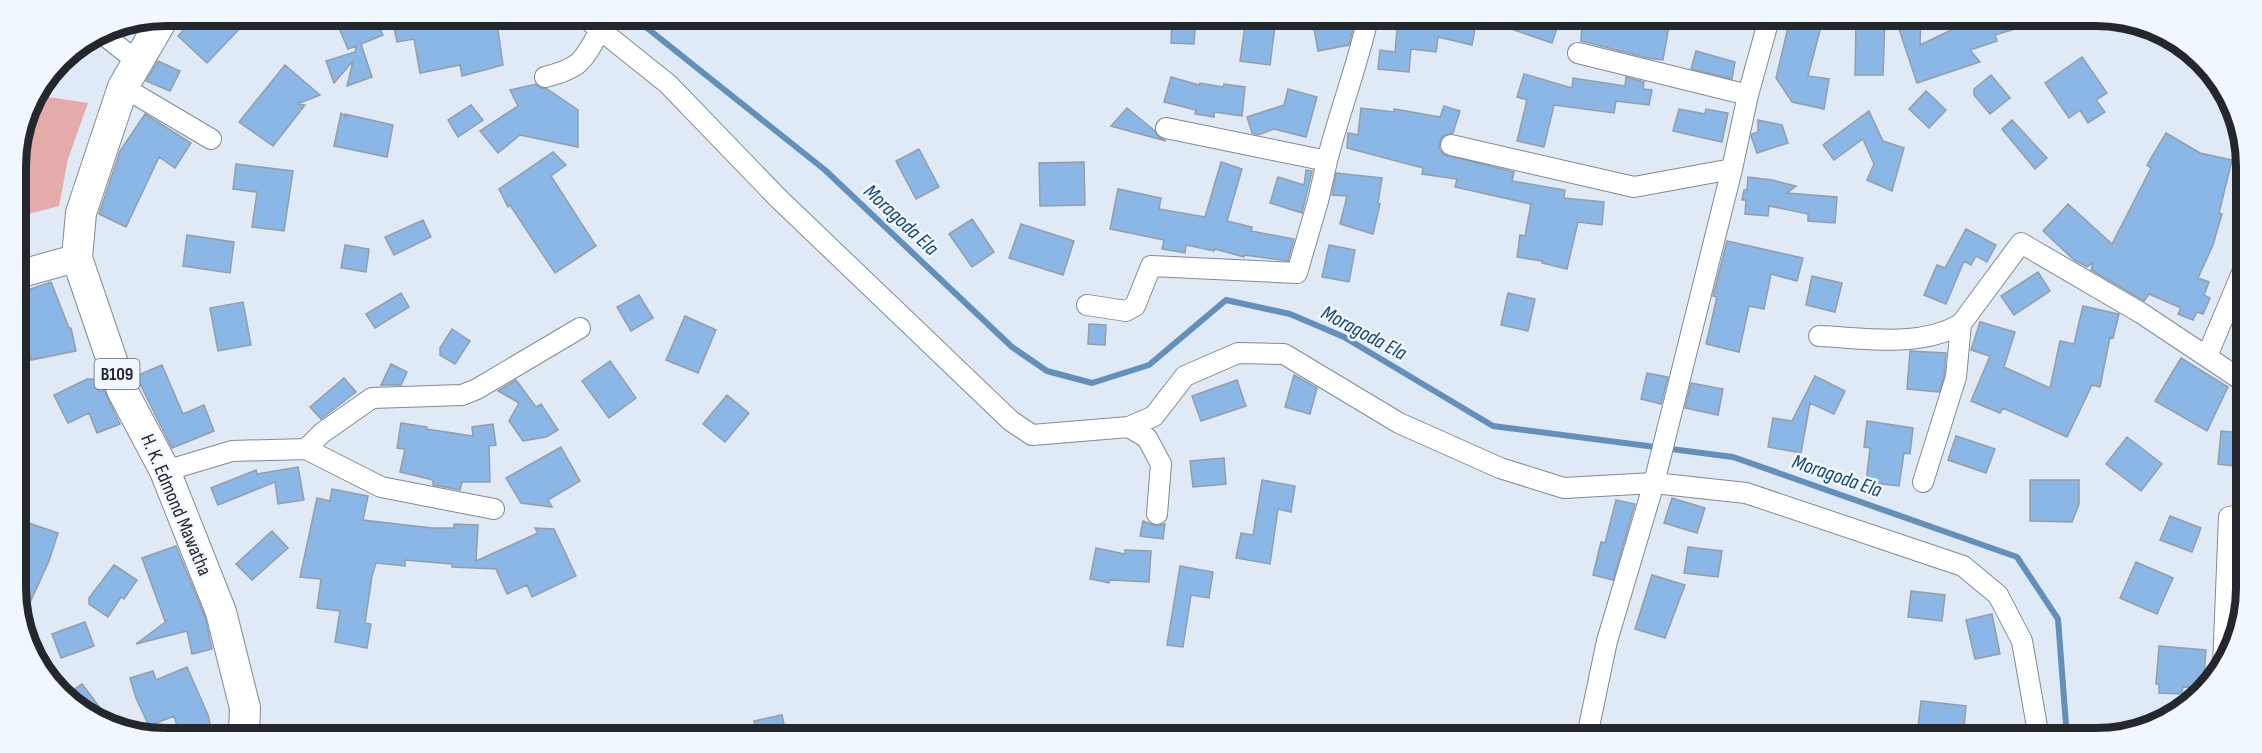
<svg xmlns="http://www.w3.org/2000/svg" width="2262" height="753" font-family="'Sofia Sans Condensed',sans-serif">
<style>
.green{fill:#e5abab}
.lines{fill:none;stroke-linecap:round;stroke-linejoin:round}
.stream{stroke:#638fbb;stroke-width:6}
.building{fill:#8ab7e6;stroke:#939ea9;stroke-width:1.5}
.minor-casing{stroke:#818b96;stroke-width:22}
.secondary-casing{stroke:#818b96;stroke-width:29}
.primary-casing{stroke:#818b96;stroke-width:32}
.minor{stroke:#fff;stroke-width:20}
.secondary{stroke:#fff;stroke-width:27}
.primary{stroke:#fff;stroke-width:30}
.labels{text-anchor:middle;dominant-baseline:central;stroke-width:5;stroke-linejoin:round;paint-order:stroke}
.shield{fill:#f0f7fe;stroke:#61666c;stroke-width:1.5}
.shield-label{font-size:18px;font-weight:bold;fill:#24282d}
.street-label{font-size:20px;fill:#24282d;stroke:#f0f7fe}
.water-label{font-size:21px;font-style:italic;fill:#174773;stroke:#f0f7fe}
.rim{fill:none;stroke:#24282d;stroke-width:8}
</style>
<rect width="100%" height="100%" fill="#dfeaf6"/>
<path class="green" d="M35,95L88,103L68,159L59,206L16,217C15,176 12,130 35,95Z"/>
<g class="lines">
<path class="stream" d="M632,16L825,170L1012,347L1047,371L1092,383L1149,365L1226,300L1290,314L1344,337L1493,426L1733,457L2017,557L2058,619L2067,738"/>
</g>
<path class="building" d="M197,15H234L244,24L207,63L178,36Z
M354,15L374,16L383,35L361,44L372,77L347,86L353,61L334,83L326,61L355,52L356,46L348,49L337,23Z
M424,16H460L461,19L496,16L503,65L462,76L460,65L420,73L414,39L397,42L393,23Z
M1172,18H1196L1194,44L1171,43Z
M1246,18H1276L1270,65L1240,61Z
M1312,18H1351L1353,28L1349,45L1318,51Z
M1398,18H1477L1472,45L1438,37L1436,52L1411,49L1409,72L1378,69L1380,50L1395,52Z
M1489,19H1560L1552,43L1488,21Z
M1582,19H1603V21L1643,28L1644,21L1669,26L1663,60L1648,58L1581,41Z
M1790,19H1823L1808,76L1829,79L1824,109L1792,102L1776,78Z
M1856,20H1885L1883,75H1855Z
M1896,20H1921L1920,45L1972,20H2032V24L1995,35L1997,41L1970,50L1980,62L1917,83Z
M1696,51L1735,62L1732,79L1691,69Z
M2082,57L2107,93L2096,100L2105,112L2088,123L2080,110L2069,118L2045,83Z
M158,61L180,71L170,91L146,81Z
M285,65L320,95L297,104L305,105L273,146L239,122Z
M1524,74L1572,88L1573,78L1625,86L1626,77L1644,82L1643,89L1652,90L1649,105L1616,101L1614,113L1554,105L1544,147L1517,141L1527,100L1517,97Z
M1991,75L2010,98L1990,114L1974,95V89Z
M1171,77L1199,85L1200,83L1223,87L1224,84L1245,87L1242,116L1214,112V117L1195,114L1196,110L1164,102Z
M536,84L541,88L547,89L578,110V147L520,135L498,153L480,131L518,106L510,90Z
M1288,89L1317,97L1306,137L1274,129L1258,135L1252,133L1247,117L1284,105Z
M1926,91L1946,110L1929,128L1909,109Z
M471,105L483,120L458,137L448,120Z
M1444,106L1460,111L1453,133L1443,136L1440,142L1439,148L1443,154L1514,172L1512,181L1565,190L1564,198L1604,202L1602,225L1578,222L1567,269L1542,263V261L1517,257L1520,235L1525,236L1531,204L1455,187L1457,179L1422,174L1423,168L1347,148L1348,133L1358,135L1361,108L1394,112V109L1440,117Z
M1127,108L1155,131L1159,137L1166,141L1111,126Z
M1679,109L1705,114L1706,109L1728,113L1722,142L1673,131Z
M1869,111L1883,141L1904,148L1892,191L1867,180L1874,164L1863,139L1834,160L1823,145Z
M341,113L346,117L345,114L393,125L387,157L334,146Z
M145,114L191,143L175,168L159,157L126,227L99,214L120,151Z
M1758,120L1782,125L1788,143L1757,153L1751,136L1752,134L1758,132Z
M2012,120L2047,158L2035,169L2002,129Z
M2166,133L2200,153L2232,160L2219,213L2222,214L2213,245L2198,278L2209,282L2204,295L2210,298L2203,314L2197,312L2193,320L2178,314L2181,308L2149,294L2144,301L2091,270L2093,263L2087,267L2074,260L2043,231L2068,204L2112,244L2151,168L2147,165Z
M919,149L939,187L916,199L896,161Z
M553,152L566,165L551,176L596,246L555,273L510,205L508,207L499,189Z
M1084,162L1085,205L1040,206L1039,163Z
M1221,162L1242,169L1227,221L1252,227L1251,231L1294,239L1288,261L1244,255V257L1215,249L1214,251L1186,245L1185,253L1162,249L1164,240L1110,229L1118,189L1161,198L1159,209L1205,217Z
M236,164L293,171L284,231L252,227L257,192L233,189Z
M1306,170L1312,171L1302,213L1270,203L1278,177L1304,185Z
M1336,173L1382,178L1378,203L1380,204L1373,234L1340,224L1347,196L1332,195Z
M1748,177L1772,180L1796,186L1787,193L1837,197L1835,223L1808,221V214L1769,206L1768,216L1745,214L1746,200H1742L1744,190H1747Z
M972,219L994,252L972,267L949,234Z
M423,220L431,237L394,255L385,237Z
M1021,224L1074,241L1063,275L1009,258Z
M1966,229L1996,245L1987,262L1976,256L1971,265L1964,261L1946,304L1924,295L1937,265L1945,268Z
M187,235L234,242L230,273L183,266Z
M1727,241L1803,258L1797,281L1771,274L1764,309L1749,306L1739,352L1706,344L1717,297L1713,296Z
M345,245L369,249L366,272L341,268Z
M1329,245L1355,250L1349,282L1322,277Z
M2038,272L2050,291L2014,315L2001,296Z
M1812,276L1842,283L1835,312L1806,305Z
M51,282L69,328H71L76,351L31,360L22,317L16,319V294Z
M401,293L409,307L375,328L366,314Z
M1508,293L1535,299L1528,331L1501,325Z
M639,295L653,318L631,331L617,307Z
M243,302L251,345L218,351L210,308Z
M2083,306L2119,314L2113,338L2110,337L2100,387L2092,385L2067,437L2003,408L2000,413L1971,401L1990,356L1971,350L1980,322L2015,332L2004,367L2050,388L2060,341L2074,344Z
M685,316L716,330L698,373L666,360Z
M1089,324L1106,325L1105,345L1088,344Z
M452,329L470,341L455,364L440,355V348Z
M1910,351L1946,353L1944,377L1939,392L1907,389Z
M2181,358L2228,387L2207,431L2155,401Z
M610,361L636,398L609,418L582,381Z
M391,364L407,372L401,385H381Z
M162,365L183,414L204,405L214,431L172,448L136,376Z
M1647,373L1668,377L1661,404L1641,399Z
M1294,375L1317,388L1310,414L1285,407Z
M1815,376L1845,391L1834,414L1810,403L1801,453L1768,447L1773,418L1792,421Z
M344,378L356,392L321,419L310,407Z
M87,379H94L100,392L104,390L120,424L97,433L89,413L68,423L54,395Z
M516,380L536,407L541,404L558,430L546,437L523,441L509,421L519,403L498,391Z
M1237,380L1246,406L1201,421L1192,396Z
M1691,383L1723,389L1718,415L1685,408Z
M727,395L749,413L725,442L703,424Z
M1867,421L1913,428L1910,454L1904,453L1899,486L1866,482L1870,448L1864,447Z
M401,423L427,427L426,429L473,436L472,427L493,424L496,445L489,446L490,482H462L460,490L433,485V480L400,472L405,449L397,448Z
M2221,431L2243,433V467L2218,464Z
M1956,436L1995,449L1986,473L1948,460Z
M2127,437L2162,464L2141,491L2106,464Z
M561,447L580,481L548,500L552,507L521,503L506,478Z
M1224,458L1226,484L1193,487L1190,461Z
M298,467L304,500L278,504L275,482L218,505L211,488L256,470L257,474Z
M1262,480L1295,486L1291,512L1278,509L1270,564L1236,558L1241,533L1253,535Z
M2030,480H2079V504L2072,522L2030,521Z
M332,489L368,496L363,520L432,528H454V524L478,525L476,561L538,533L535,528L554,529L576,576L532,597L527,585L507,594L496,569L452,567V564L405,560V566L376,563L372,576L365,623L371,624L367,648L335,642L340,611L317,608L321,579L300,577L317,498L330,501Z
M1672,498L1705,508L1697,533L1664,523Z
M1616,500L1635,504L1613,580L1593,575L1601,542L1605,543Z
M2170,516L2201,528L2192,552L2160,540Z
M17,519L58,533L49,561L21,622L18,616Z
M1143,521L1155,526L1165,524L1163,539L1140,536Z
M272,531L288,548L252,580L236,564Z
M176,546L205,617L212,649L192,654L187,631L136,644L168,620L165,621L142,558Z
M1688,547L1722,551L1718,577L1684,573Z
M1096,548L1125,554V550L1151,551L1149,582L1110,580L1109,583L1090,579Z
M2136,562L2173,578L2157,614L2120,598Z
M114,565L137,580L124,599L121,597L108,617L89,604V598Z
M1180,566L1213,572L1209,598L1191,595L1183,647L1167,645Z
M1652,575L1685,585L1665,638L1635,629Z
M1911,591L1945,595L1942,621L1908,617Z
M1992,614L2000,654L1975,659L1966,620Z
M85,622L94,646L61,658L52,634Z
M2159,646L2206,650L2203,688L2183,687L2182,694L2159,693V684H2156Z
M187,667L208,715L212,733H179L174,716L149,726L136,698L130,678L153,671L156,680Z
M82,684L110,721L109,722L66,695Z
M1921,701L1966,706L1963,737L1917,736Z
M782,715L786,734H757L754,721Z"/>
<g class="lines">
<defs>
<path id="minor" d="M583,16L668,84L778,198L1011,421L1032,435L1129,427L1147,438L1161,464L1157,514
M100,32L138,62
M1578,53L1748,95
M545,77C581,68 583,61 600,30
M123,87L211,139
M1166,128L1327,161C1339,113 1357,67 1368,18
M1451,145L1634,187L1732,169
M1087,305L1126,311L1135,306L1151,266L1297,273L1318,201L1327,161
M1819,336C1866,338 1919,348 1961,324
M2207,356L2244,268
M1129,427L1154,416L1185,376L1238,353L1284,354L1399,423L1500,468L1564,488L1654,483L1746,493L1963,566L1998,595L2022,641L2039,738
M306,449L322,433L372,398L462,395L477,389L580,328
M165,471L232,451L306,449L381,487L494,509
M1923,482L1956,377L1961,324L2021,243L2141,313L2243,381
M2223,667L2229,517L2242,515
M1587,736L1607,641L1654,483L1732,169L1748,95L1769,19"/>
<path id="secondary" d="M16,275L77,258"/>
<path id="primary" d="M165,15L123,87L81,213L77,258L122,390L165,471L221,612L245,708L244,733"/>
</defs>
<use href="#minor" class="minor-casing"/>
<use href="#secondary" class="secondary-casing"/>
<use href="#primary" class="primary-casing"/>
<use href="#minor" class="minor"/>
<use href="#secondary" class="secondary"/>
<use href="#primary" class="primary"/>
</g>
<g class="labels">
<rect class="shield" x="94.5" y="359" width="45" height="30" rx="4.5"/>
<g class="shield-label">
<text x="117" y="374">B109</text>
</g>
<g class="street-label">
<text transform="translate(176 505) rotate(67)">H. K. Edmond Mawatha</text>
</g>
<g class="water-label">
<text transform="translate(901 220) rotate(43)">Moragoda Ela</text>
<text transform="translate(1364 333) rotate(28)">Moragoda Ela</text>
<text transform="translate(1837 476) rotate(19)">Moragoda Ela</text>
</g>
</g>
<path d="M0 0H2262V753H0ZM166 26H2096A140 140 0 0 1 2236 166V588A140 140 0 0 1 2096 728H166A140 140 0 0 1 26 588V166A140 140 0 0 1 166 26Z" fill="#f0f7fe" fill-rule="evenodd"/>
<path class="rim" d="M166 26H2096A140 140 0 0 1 2236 166V588A140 140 0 0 1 2096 728H166A140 140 0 0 1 26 588V166A140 140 0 0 1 166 26Z"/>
</svg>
